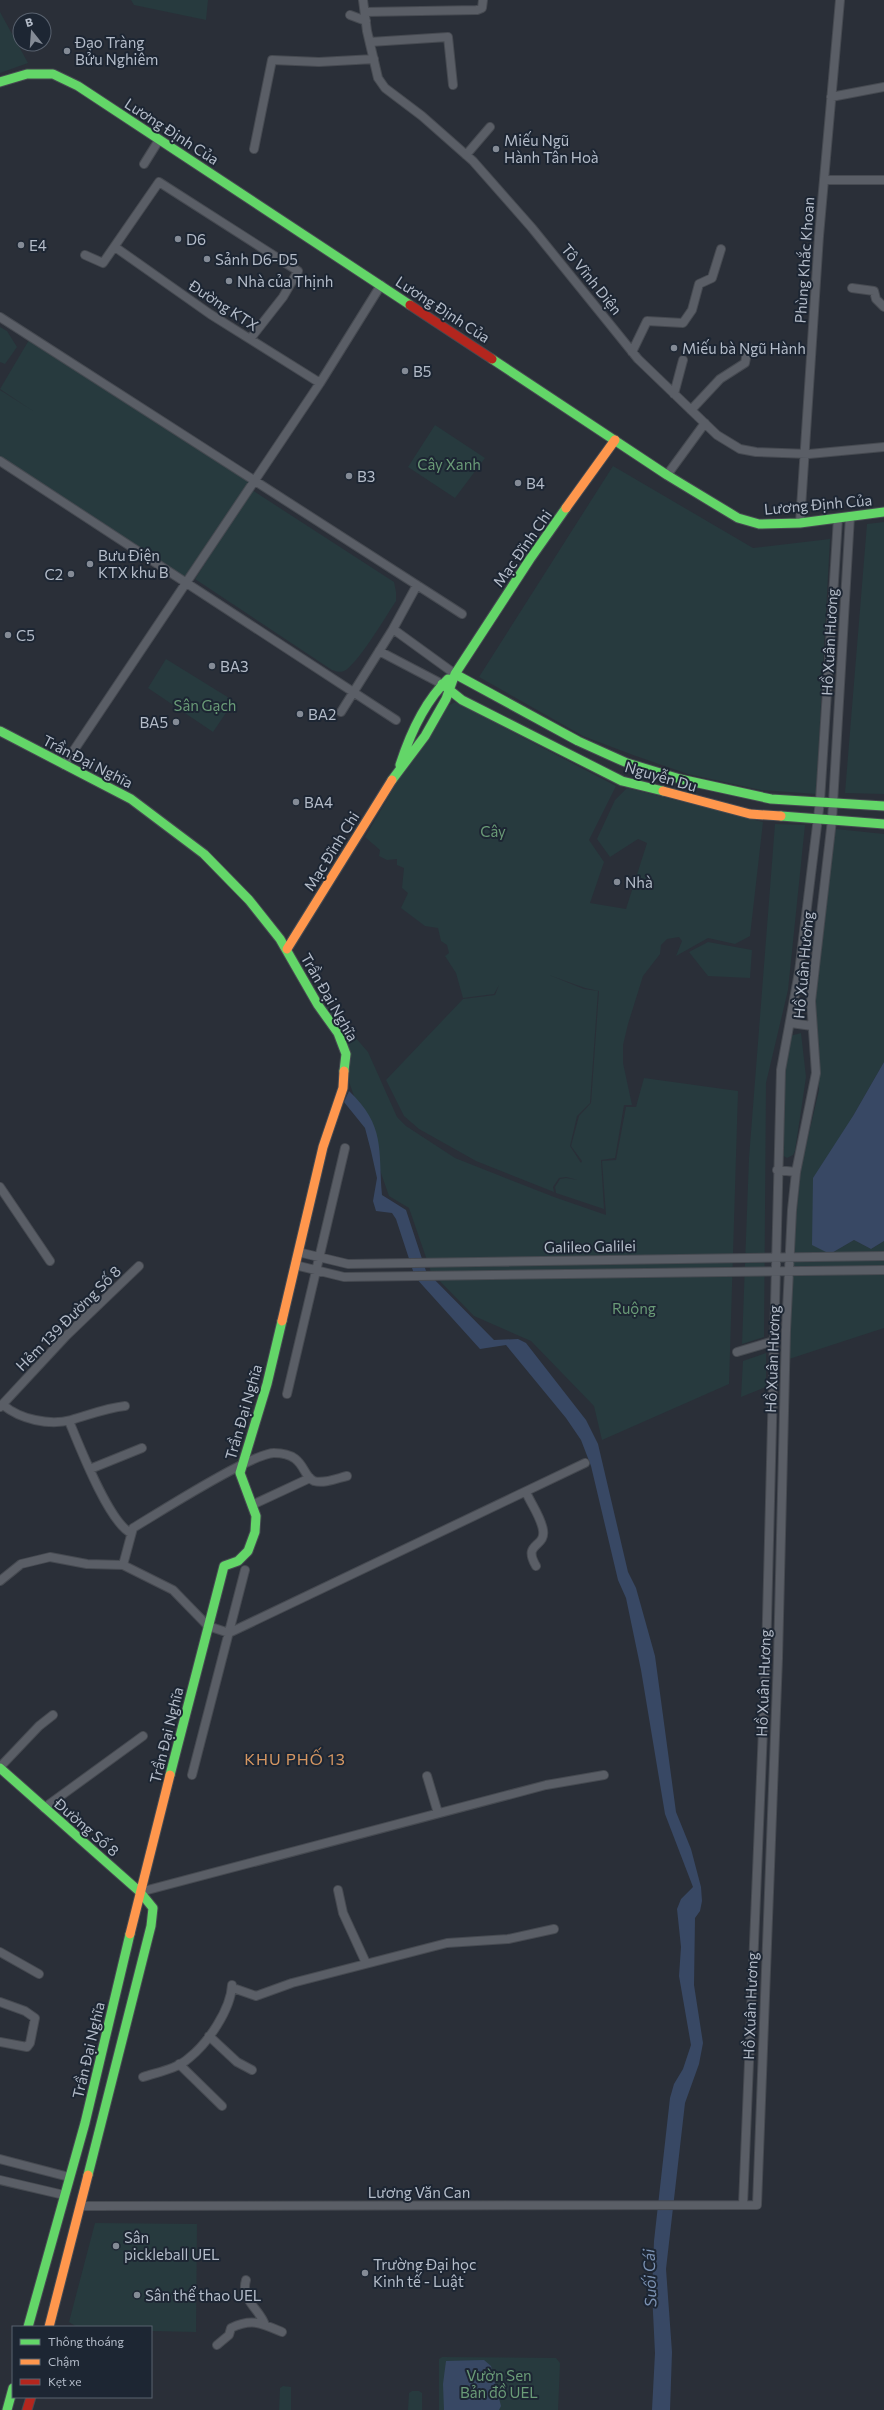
<svg xmlns="http://www.w3.org/2000/svg" width="884" height="2410" font-family="Commissioner,sans-serif">
<style>
.green{fill:#273a3e;fill-rule:evenodd}
.water{fill:#384864}
.lines{fill:none;stroke-linecap:round;stroke-linejoin:round}
.street-casing{stroke:#464a51;stroke-width:10}
.fast-casing{stroke:#464a51;stroke-width:11}
.slow-casing{stroke:#464a51;stroke-width:11}
.jam-casing{stroke:#464a51;stroke-width:11}
.street{stroke:#5a5e66;stroke-width:8}
.fast{stroke:#63d668;stroke-width:9}
.slow{stroke:#ff974d;stroke-width:9}
.jam{stroke:#b3261e;stroke-width:9}
.poi-dot{fill:#848b96;stroke:#1d2633;stroke-width:1.5}
.labels{text-anchor:middle;dominant-baseline:central;stroke-width:4;stroke-linejoin:round;paint-order:stroke}
.poi-label{font-size:15px;fill:#b4bcc9;stroke:#1d2633;text-anchor:start}
.street-label{font-size:15px;fill:#b4bcc9;stroke:#1d2633}
.park-label{font-size:15px;fill:#6a9b77;stroke:#1d2633}
.neighbourhood-label{font-size:16px;letter-spacing:1px;fill:#d69762;stroke:#1d2633}
.water-label{font-size:16px;font-style:italic;fill:#7b91b2;stroke:#1d2633}
</style>
<rect width="100%" height="100%" fill="#2a2f38"/>
<path class="green" d="M131,0H208L206,20L134,5Z
M0,12L28,63L0,73Z
M0,327L7,331L17,347L5,364L0,362Z
M29,340L254,482L184,584L0,461V390L33,411L0,389Z
M435,425L485,458L455,498L408,467Z
M613,466L753,548L830,539L816,794L761,790L688,774L633,755L583,736L479,677Z
M252,490L394,582L396,592V601C386,616 357,665 344,671C339,673 336,671 332,670L195,579Z
M884,522V794L845,793L867,524Z
M166,659L234,701L213,732L148,688Z
M455,702L616,786L589,840L604,862L590,903L626,909L647,843L638,839L610,857L597,839L615,800L627,788L763,822L750,936L735,944L708,938L676,956L682,941L679,937L667,939L661,945L660,954L643,976L628,1024L623,1045V1063L632,1105H624L615,1158L601,1160L604,1209L556,1193L555,1187L560,1179L566,1178L578,1180L566,1177L559,1178L553,1187L554,1192L476,1161L419,1129L404,1116L386,1080L463,999L495,995L499,985L494,994L463,998L456,973L445,956L449,953L447,945L441,941L438,928L425,926L401,908L408,893L402,888L404,868L397,865V859L387,860L379,856L380,850L365,837L439,711ZM549,975L585,988L599,991L591,1103L579,1116L571,1146L582,1161L581,1163L570,1146L577,1116L590,1103L598,991L584,989Z
M775,824L805,825L788,990L766,1083L764,1337L742,1344L749,1158Z
M836,829L884,834V1062L853,1116L830,1254L854,1240L871,1249L884,1241V1328L789,1359L793,1252L801,1167L819,1090L811,1013L830,835Z
M708,942L752,950L750,978L708,976L689,952Z
M328,1006L368,1052L397,1117L406,1126L455,1158L554,1197L606,1215L602,1161L616,1160L626,1107H636L644,1078L738,1091L729,1384L602,1440L594,1406L531,1341L474,1316L431,1272L409,1208L389,1196L347,1076C352,1037 345,1036 322,1007Z
M801,1033L806,1077L795,1151L793,1155L787,1158L782,1155L781,1101L790,1036Z
M766,1353V1387L741,1397L743,1361Z
M95,2223L197,2224L196,2332L151,2331V2327H77L69,2322Z
M442,2357L556,2358L560,2363L558,2410H439V2359Z
M283,2386L291,2387V2410H279L280,2388Z
M412,2391H419L422,2393V2410H408L409,2393Z"/>
<path class="water" d="M884,1062V1241L871,1249L854,1240L830,1254L812,1245L813,1178L853,1116Z
M349,1091C386,1126 378,1150 382,1195L406,1210L426,1271L494,1340L518,1339L526,1343L586,1420L598,1444L628,1572L636,1588L655,1656L676,1812L691,1849L701,1887L702,1901L700,1911L695,1918L694,1985L703,2043L699,2064L685,2103L666,2269L672,2352L670,2410H652L655,2353L652,2292L654,2241L670,2098L674,2084L683,2069L691,2045L679,1976L681,1947L677,1909L681,1899L693,1887L665,1814L641,1670L626,1598L618,1580L591,1466L581,1440L566,1418L506,1345L480,1349L415,1277L396,1219L392,1213L376,1211L373,1201L377,1178L371,1151L365,1128L344,1102Z
M484,2360L491,2366L501,2406L499,2410H444L443,2384L446,2361Z"/>
<g class="lines">
<defs>
<path id="street" d="M363,0L367,31L378,78L385,88L422,116L473,161L532,228L638,359L717,435L740,449L756,452L809,454L884,447
M365,12L477,10L482,8L483,0
M350,15L366,21
M370,42L448,37L453,85
M831,97L884,87
M254,149L272,60L319,62L374,59
M466,155L490,127
M144,164L159,140
M824,180H884
M115,247L210,314L320,383
M85,255L103,263L159,182L298,271L283,297L250,339
M852,288L874,291L876,299L884,307
M0,317L462,614
M632,352L647,321L683,323L692,310L699,284L712,278L721,249
M674,394L683,360
M691,410L720,379L745,363L748,347
M0,461L396,720
M667,475L705,423
M800,523L819,236L840,0
M393,629L455,674
M379,651L442,684
M341,712L393,629L417,585
M64,765L320,383L381,285
M791,1023L812,1026
M777,1170L796,1172
M0,1187L50,1261
M298,1252L348,1264L884,1256
M295,1265L344,1277L884,1270
M737,1352L774,1341
M287,1394L345,1148
M3,1405C20,1419 49,1426 71,1420C89,1415 106,1408 125,1406
M0,1407L66,1336L139,1266
M69,1421C79,1445 109,1523 131,1533
M90,1469L142,1448
M526,1492C531,1504 541,1517 543,1530C546,1548 522,1542 536,1566
M252,1505L310,1478
M123,1565L133,1528C158,1513 252,1453 274,1453C306,1453 301,1476 314,1481C324,1484 338,1478 347,1476
M0,1581L21,1564L50,1557L87,1564L123,1565L173,1590L208,1626L229,1633L585,1463
M0,1767L39,1726L53,1715
M192,1775L245,1570
M427,1776L438,1813
M44,1808L143,1736
M338,1890L343,1913L366,1963
M140,1892L546,1785L604,1775
M0,1952L39,1974
M236,1989L256,1996L292,1983L447,1943L508,1939L554,1929
M0,2002L25,2011L35,2018L30,2043L27,2047L0,2042
M209,2036L237,2062L252,2070
M179,2064L222,2106
M143,2077C158,2072 177,2069 189,2058C208,2043 231,2009 232,1985
M0,2159L69,2177
M0,2180L64,2195
M743,2205L766,1658L781,1070L799,972L820,801L838,518
M81,2206L757,2205L778,1658L786,1330L792,1210L796,1172L816,1073L811,1001L832,820L850,516
M246,2280C240,2300 260,2309 265,2325
M217,2345L229,2335L231,2328C252,2318 261,2323 282,2332"/>
<path id="fast" d="M0,82L27,74H53L78,86L410,305
M492,359L667,475L738,518L759,524L800,523L884,512
M455,674L578,741L627,763L680,779L771,799L884,806
M442,684L462,700L622,781L663,791
M0,731L131,799L204,854L249,900L280,939L318,1005L338,1033L346,1054L344,1071
M400,765C410,734 424,702 448,679
M392,780L425,736L446,699L455,674L530,559L566,508
M781,816L884,824
M0,1768L140,1892L153,1908L151,1926L88,2175
M170,1775L224,1566L238,1561L248,1551L255,1532L256,1516L240,1473L267,1384L282,1321
M28,2327L85,2123L130,1934
M7,2410L13,2388"/>
<path id="slow" d="M566,508L615,440
M663,791L750,814L781,816
M287,949L392,780
M282,1321L323,1147L343,1088L344,1071
M130,1934L170,1775
M49,2327L88,2175"/>
<path id="jam" d="M410,305L492,359
M27,2410L31,2397"/>
</defs>
<use href="#street" class="street-casing"/>
<use href="#fast" class="fast-casing"/>
<use href="#slow" class="slow-casing"/>
<use href="#jam" class="jam-casing"/>
<use href="#street" class="street"/>
<use href="#fast" class="fast"/>
<use href="#slow" class="slow"/>
<use href="#jam" class="jam"/>
</g>
<g class="poi-dot">
<circle cx="67" cy="51" r="4"/>
<circle cx="496" cy="149" r="4"/>
<circle cx="178" cy="239" r="4"/>
<circle cx="21" cy="245" r="4"/>
<circle cx="207" cy="259" r="4"/>
<circle cx="229" cy="281" r="4"/>
<circle cx="674" cy="348" r="4"/>
<circle cx="405" cy="371" r="4"/>
<circle cx="349" cy="476" r="4"/>
<circle cx="518" cy="483" r="4"/>
<circle cx="90" cy="564" r="4"/>
<circle cx="71" cy="574" r="4"/>
<circle cx="8" cy="635" r="4"/>
<circle cx="212" cy="666" r="4"/>
<circle cx="300" cy="714" r="4"/>
<circle cx="176" cy="722" r="4"/>
<circle cx="296" cy="802" r="4"/>
<circle cx="617" cy="882" r="4"/>
<circle cx="116" cy="2246" r="4"/>
<circle cx="365" cy="2273" r="4"/>
<circle cx="137" cy="2295" r="4"/>
</g>
<g class="labels">
<g class="poi-label">
<text x="75" y="42">Đạo Tràng<tspan x="75" dy="17">Bửu Nghiêm</tspan></text>
<text x="504" y="140">Miếu Ngũ<tspan x="504" dy="17">Hành Tân Hoà</tspan></text>
<text x="186" y="239">D6</text>
<text x="29" y="245">E4</text>
<text x="215" y="259">Sảnh D6-D5</text>
<text x="237" y="281">Nhà của Thịnh</text>
<text x="682" y="348">Miếu bà Ngũ Hành</text>
<text x="413" y="371">B5</text>
<text x="357" y="476">B3</text>
<text x="526" y="483">B4</text>
<text x="98" y="555">Bưu Điện<tspan x="98" dy="17">KTX khu B</tspan></text>
<text x="63" y="574" text-anchor="end">C2</text>
<text x="16" y="635">C5</text>
<text x="220" y="666">BA3</text>
<text x="308" y="714">BA2</text>
<text x="168" y="722" text-anchor="end">BA5</text>
<text x="304" y="802">BA4</text>
<text x="625" y="882">Nhà</text>
<text x="124" y="2237">Sân<tspan x="124" dy="17">pickleball UEL</tspan></text>
<text x="373" y="2264">Trường Đại học<tspan x="373" dy="17">Kinh tế - Luật</tspan></text>
<text x="145" y="2295">Sân thể thao UEL</text>
</g>
<g class="street-label">
<text transform="translate(172 131) rotate(33)">Lương Định Của</text>
<text transform="translate(804 260) rotate(-86)">Phùng Khắc Khoan</text>
<text transform="translate(592 279) rotate(51)">Tô Vĩnh Diện</text>
<text transform="translate(224 305) rotate(33)">Đường KTX</text>
<text transform="translate(443 309) rotate(33)">Lương Định Của</text>
<text transform="translate(818 504) rotate(-5)">Lương Định Của</text>
<text transform="translate(522 548) rotate(-55)">Mạc Đĩnh Chi</text>
<text transform="translate(829 642) rotate(-87)">Hồ Xuân Hương</text>
<text transform="translate(88 761) rotate(27)">Trần Đại Nghĩa</text>
<text transform="translate(661 776) rotate(16)">Nguyễn Du</text>
<text transform="translate(331 851) rotate(-58)">Mạc Đĩnh Chi</text>
<text transform="translate(803 965) rotate(-85)">Hồ Xuân Hương</text>
<text transform="translate(330 997) rotate(60)">Trần Đại Nghĩa</text>
<text transform="translate(590 1246) rotate(-1)">Galileo Galilei</text>
<text transform="translate(68 1318) rotate(-45)">Hẻm 139 Đường Số 8</text>
<text transform="translate(772 1359) rotate(-88)">Hồ Xuân Hương</text>
<text transform="translate(243 1412) rotate(-74)">Trần Đại Nghĩa</text>
<text transform="translate(763 1683) rotate(-88)">Hồ Xuân Hương</text>
<text transform="translate(166 1735) rotate(-76)">Trần Đại Nghĩa</text>
<text transform="translate(87 1827) rotate(41)">Đường Số 8</text>
<text transform="translate(750 2006) rotate(-88)">Hồ Xuân Hương</text>
<text transform="translate(88 2050) rotate(-77)">Trần Đại Nghĩa</text>
<text x="419" y="2192">Lương Văn Can</text>
</g>
<g class="park-label">
<text x="449" y="464">Cây Xanh</text>
<text x="205" y="705">Sân Gạch</text>
<text x="493" y="831">Cây</text>
<text x="634" y="1308">Ruộng</text>
<text x="499" y="2375">Vườn Sen<tspan x="499" dy="17">Bản đồ UEL</tspan></text>
</g>
<g class="neighbourhood-label">
<text x="295" y="1758">KHU PHỐ 13</text>
</g>
<g class="water-label">
<text transform="translate(649 2278) rotate(-92)">Suối Cái</text>
</g>
</g>
<rect x="12" y="2326" width="140" height="72" fill="#1d2633" stroke="#59626f"/>
<rect x="20" y="2339" width="20" height="6" fill="#63d668" stroke="#59626f"/>
<text x="48" y="2346" font-size="12" fill="#b4bcc9">Thông thoáng</text>
<rect x="20" y="2359" width="20" height="6" fill="#ff974d" stroke="#59626f"/>
<text x="48" y="2366" font-size="12" fill="#b4bcc9">Chậm</text>
<rect x="20" y="2379" width="20" height="6" fill="#b3261e" stroke="#59626f"/>
<text x="48" y="2386" font-size="12" fill="#b4bcc9">Kẹt xe</text>
<g transform="translate(32 32) rotate(343)"><circle r="19" fill="#1d2633" stroke="#59626f"/>
<path d="M0-3L7 15L0 10L-7 15Z" fill="#848b96"/>
<text y="-6" font-size="11" font-weight="bold" text-anchor="middle" fill="#b4bcc9">B</text>
</g>
</svg>
